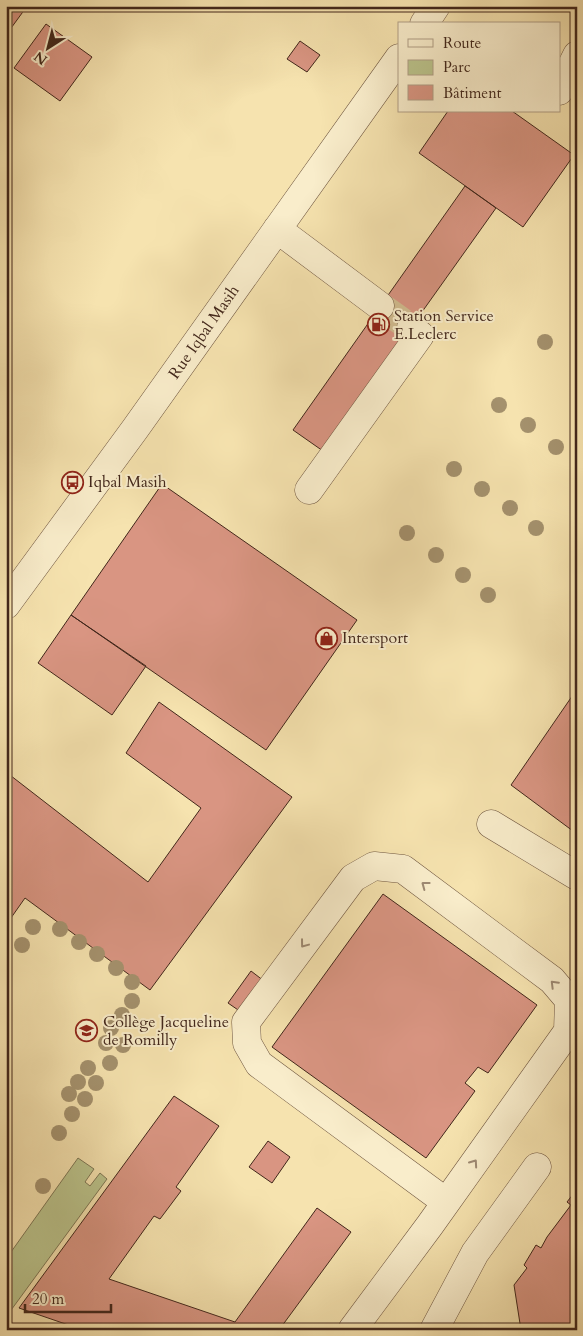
<svg xmlns="http://www.w3.org/2000/svg" width="583" height="1336" font-family="Cardo,serif">
<style>
.green{fill:#bbc48c;stroke:#7e7654}
.building{fill:#d99582;stroke:#42271b}
.lines{fill:none;stroke-linecap:round;stroke-linejoin:round}
.minor-tunnel{stroke:#d2bd91;stroke-width:28;stroke-dasharray:28 14;stroke-linecap:butt}
.minor-casing{stroke:#6f5640;stroke-width:29}
.path{stroke:#42271b;stroke-width:3;stroke-dasharray:4 2.5;stroke-linecap:butt}
.minor{stroke:#f9edcb;stroke-width:28}
.tree{fill:#a4916d}
.oneway{stroke:#9e8a73}
.labels{text-anchor:middle;dominant-baseline:central;stroke-width:4;stroke-linejoin:round;paint-order:stroke}
.poi-label{font-size:16px;fill:#42271b;stroke:#f9edcb;text-anchor:start}
.street-label{font-size:16px;fill:#42271b;stroke:#f9edcb}
</style>
<rect width="100%" height="100%" fill="#f6e3af"/>
<filter id="stains"><feTurbulence type="fractalNoise" baseFrequency=".004" numOctaves="4"/><feColorMatrix values="0 0 0 0 .2 0 0 0 0 .09 0 0 0 0 .02 0 0 0 .5 -.17"/></filter>
<radialGradient id="worn" r=".72"><stop offset=".6" stop-color="#630" stop-opacity="0"/><stop offset="1" stop-color="#630" stop-opacity=".3"/></radialGradient>
<path class="green" d="M78,1158L94,1169L85,1182L90,1186L100,1173L107,1179L6,1317V1259Z"/>
<path class="building" d="M6,6H20L25,9L6,35Z
M46,24L92,57L60,101L14,68Z
M300,41L320,55L307,72L287,59Z
M448,111H512L574,155L523,227L419,153Z
M465,186L496,208L323,451L293,430Z
M162,484L357,620L266,750L71,615Z
M71,615L146,666L112,715L38,663Z
M577,689V834L511,785Z
M159,702L292,797L150,990L25,898L6,925V772L148,882L201,808L126,753Z
M383,894L537,1005L488,1073L478,1067L465,1083L475,1091L426,1158L272,1047Z
M251,971L264,981L241,1012L228,1003Z
M174,1096L219,1126L176,1187L181,1191L160,1219L154,1216L109,1279L235,1322L317,1208L351,1232L279,1330H83L19,1308Z
M268,1141L290,1157L272,1183L249,1167Z
M577,1189V1290L573,1296L577,1299V1330H521L514,1285L527,1268L524,1265L536,1245L541,1248L547,1237L571,1205L567,1202Z"/>
<g class="lines">
<path class="minor-tunnel" d="M380,306L411,328"/>
<defs>
<path id="minor" d="M424,24L436,6
M559,91L577,55
M277,229L380,306
M309,490L420,335L411,328
M6,605L135,429L399,58
M491,824L577,876
M352,1330L430,1225L568,1031L569,1000L552,980L403,869L374,866L353,878L246,1022L247,1043L259,1064L446,1202
M434,1330L475,1253L537,1167"/>
</defs>
<use href="#minor" class="minor-casing"/>
<path class="path" d="M567,6L577,11"/>
<use href="#minor" class="minor"/>
</g>
<g class="tree">
<circle cx="545" cy="342" r="8"/>
<circle cx="499" cy="405" r="8"/>
<circle cx="528" cy="425" r="8"/>
<circle cx="556" cy="447" r="8"/>
<circle cx="454" cy="469" r="8"/>
<circle cx="482" cy="489" r="8"/>
<circle cx="510" cy="508" r="8"/>
<circle cx="536" cy="528" r="8"/>
<circle cx="407" cy="533" r="8"/>
<circle cx="436" cy="555" r="8"/>
<circle cx="463" cy="575" r="8"/>
<circle cx="488" cy="595" r="8"/>
<circle cx="33" cy="927" r="8"/>
<circle cx="60" cy="929" r="8"/>
<circle cx="79" cy="942" r="8"/>
<circle cx="22" cy="945" r="8"/>
<circle cx="97" cy="954" r="8"/>
<circle cx="116" cy="968" r="8"/>
<circle cx="132" cy="982" r="8"/>
<circle cx="132" cy="1001" r="8"/>
<circle cx="122" cy="1015" r="8"/>
<circle cx="111" cy="1028" r="8"/>
<circle cx="106" cy="1043" r="8"/>
<circle cx="123" cy="1045" r="8"/>
<circle cx="110" cy="1063" r="8"/>
<circle cx="88" cy="1068" r="8"/>
<circle cx="78" cy="1082" r="8"/>
<circle cx="96" cy="1083" r="8"/>
<circle cx="69" cy="1094" r="8"/>
<circle cx="85" cy="1099" r="8"/>
<circle cx="72" cy="1114" r="8"/>
<circle cx="59" cy="1133" r="8"/>
<circle cx="43" cy="1186" r="8"/>
</g>
<defs><path id="oneway-chevron" d="M-2-3.5L2.5 0L-2 3.5" fill="none" stroke-width="1.6" stroke-linecap="round" stroke-linejoin="round" transform="scale(1.25)"/></defs>
<g class="oneway">
<use href="#oneway-chevron" transform="translate(425 885) rotate(-143)"/>
<use href="#oneway-chevron" transform="translate(304 944) rotate(127)"/>
<use href="#oneway-chevron" transform="translate(554 984) rotate(-135)"/>
<use href="#oneway-chevron" transform="translate(474 1163) rotate(-55)"/>
</g>
<defs>
<symbol id="fuel-ring" viewBox="-11 -11 22 22"><circle r="9.5" fill="#f9edcb" stroke="#8f2418" stroke-width="1.5"/><path d="M-5.5-6h7V0h2V4h1.3V-2.5L3-4.5l.8-.8L6-3V5H2.5V1h-1V6h-7ZM-4.2-4.7v3.2H.2V-4.7Z" fill="#8f2418"/></symbol>
<symbol id="bus-ring" viewBox="-11 -11 22 22"><circle r="9.5" fill="#f9edcb" stroke="#8f2418" stroke-width="1.5"/><path d="M-5-6H5V4H4V6H2V4H-2V6H-4V4H-5ZM-3.5-4V0h7V-4ZM-3.5 1.2v1.5H-2V1.2ZM2 1.2v1.5H3.5V1.2Z" fill="#8f2418"/></symbol>
<symbol id="shop-ring" viewBox="-11 -11 22 22"><circle r="9.5" fill="#f9edcb" stroke="#8f2418" stroke-width="1.5"/><path d="M-5-2.5h2.3a2.7 3.5 0 0 1 5.4 0H5L5.5 6h-11ZM-1.5-2.5h3a1.5 2.3 0 0 0-3 0Z" fill="#8f2418"/></symbol>
<symbol id="school-ring" viewBox="-11 -11 22 22"><circle r="9.5" fill="#f9edcb" stroke="#8f2418" stroke-width="1.5"/><path d="M0-5L7-2L0 1L-7-2ZM-4 1L0 2.5L4 1V4Q0 6-4 4Z" fill="#8f2418"/></symbol>
</defs>
<g fill-rule="evenodd">
<use href="#fuel-ring" x="366" y="312" width="25" height="25"/>
<use href="#bus-ring" x="60" y="470" width="25" height="25"/>
<use href="#shop-ring" x="314" y="626" width="25" height="25"/>
<use href="#school-ring" x="74" y="1018" width="25" height="25"/>
</g>
<g class="labels">
<g class="poi-label">
<text x="394" y="316">Station Service<tspan x="394" dy="18">E.Leclerc</tspan></text>
<text x="88" y="482">Iqbal Masih</text>
<text x="342" y="638">Intersport</text>
<text x="103" y="1022">Collège Jacqueline<tspan x="103" dy="18">de Romilly</tspan></text>
</g>
<g class="street-label">
<text transform="translate(204 332) rotate(-55)">Rue Iqbal Masih</text>
</g>
</g>
<rect width="583" height="1336" fill="none" stroke="#f6e3af" stroke-width="25"/>
<rect x="8" y="8" width="568" height="1321" fill="none" stroke="#42271b" stroke-width="2.5"/>
<rect x="12" y="12" width="558" height="1311" fill="none" stroke="#42271b"/>
<rect x="398" y="22" width="162" height="90" fill="#f9edcb" stroke="#b09e85"/>
<rect x="408" y="39" width="25" height="8" fill="#f9edcb" stroke="#b09e85"/>
<text x="443" y="48" font-size="15" fill="#42271b">Route</text>
<rect x="408" y="60" width="25" height="15" fill="#bbc48c" stroke="#b09e85"/>
<text x="443" y="72" font-size="15" fill="#42271b">Parc</text>
<rect x="408" y="85" width="25" height="15" fill="#d99582" stroke="#b09e85"/>
<text x="443" y="98" font-size="15" fill="#42271b">Bâtiment</text>
<g transform="translate(48 48) rotate(216)" stroke="#f9edcb" stroke-width="4" paint-order="stroke">
<path d="M0-4L9 19L0 12L-9 19Z" fill="#42271b"/>
<text y="-8" font-size="14" font-weight="bold" text-anchor="middle" fill="#42271b">N</text>
</g>
<path d="M25 1304v8h86v-8" fill="none" stroke="#42271b" stroke-width="2.5"/>
<text x="32" y="1304" font-size="15" fill="#42271b" stroke="#f9edcb" stroke-width="4" paint-order="stroke">20 m</text>
<rect width="100%" height="100%" filter="url(#stains)"/>
<rect width="100%" height="100%" fill="url(#worn)"/>
</svg>
